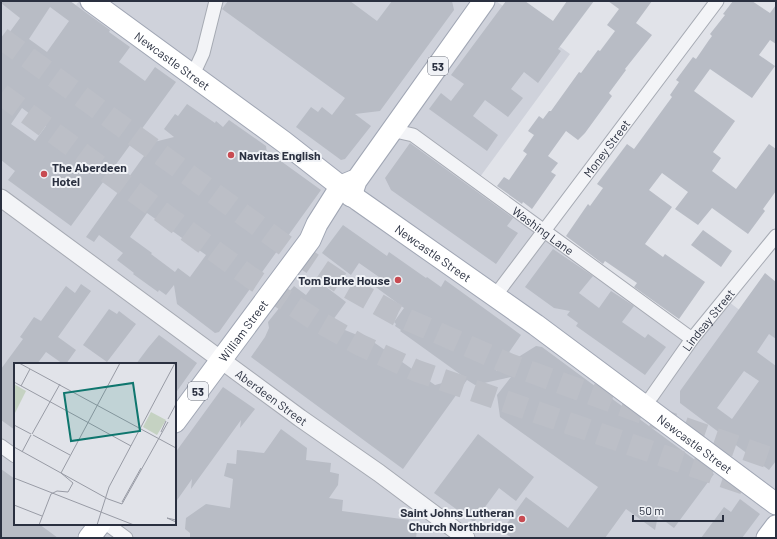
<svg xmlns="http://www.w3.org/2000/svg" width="777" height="539" font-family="Barlow,sans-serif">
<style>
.built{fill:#cfd2db;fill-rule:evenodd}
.building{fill:#b8bcc5;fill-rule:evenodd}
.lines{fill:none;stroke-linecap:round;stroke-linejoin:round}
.motorway-tunnel{stroke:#bcbfc7;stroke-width:22;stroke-dasharray:22 11;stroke-linecap:butt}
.minor-casing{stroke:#a6aab3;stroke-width:15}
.tertiary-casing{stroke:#a6aab3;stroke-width:19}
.primary-casing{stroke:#a0a6b4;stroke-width:23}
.minor{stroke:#f3f4f7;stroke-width:13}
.tertiary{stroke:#f3f4f7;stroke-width:17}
.primary{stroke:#fff;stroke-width:21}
.poi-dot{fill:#c84b52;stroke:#f0f2f6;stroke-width:1.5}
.labels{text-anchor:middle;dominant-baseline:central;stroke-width:4;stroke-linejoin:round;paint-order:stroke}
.shield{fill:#f0f2f6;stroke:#656a77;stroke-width:1}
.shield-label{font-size:11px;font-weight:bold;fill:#2a3040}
.street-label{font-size:12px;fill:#2a3040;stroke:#f0f2f6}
.poi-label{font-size:12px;font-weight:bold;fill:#2a3040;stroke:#f0f2f6;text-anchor:start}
.inset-road{fill:none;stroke:#989ba5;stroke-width:1}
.view{fill:#0f766e;fill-opacity:0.15;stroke:#0f766e;stroke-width:2}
.inset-edge{fill:none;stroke:#2a3040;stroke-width:2}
</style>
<rect width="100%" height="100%" fill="#e1e3e9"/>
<path class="built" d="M1,1H70L76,5L79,1H496L570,54L477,181L698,344L729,302L776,338V491L762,508L776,518V538H1ZM15,364H175V524H15Z"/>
<path class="building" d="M1,1H70L110,30L109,32L130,47L119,62L145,81L155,67L176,82L71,226L8,180L15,171L1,160V44L20,18L1,3ZM50,7L69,21L47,52L29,39ZM22,108L46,126L35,141L11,124Z
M228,1H350L377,21L392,1H452L454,10L380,111L355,114L371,126L345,159L341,160L296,127L311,107L318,112L322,107L332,115L345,98L222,9Z
M506,1H525L553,21L567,1H594L558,49L561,51L538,83L524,72L511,89L523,98L508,117L485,100L473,116L498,135L487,151L429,109L441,93L451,101L464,84L451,75Z
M608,1H652L636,23L652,35L625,69L626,70L609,93L612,96L585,133L578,140L566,131L548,156L558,163L551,172L556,175L532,209L523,202L522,204L497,186L504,177L509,180L527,154L523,151L534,135L528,131L539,116L543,119L549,111H551L579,72L581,73L598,50L600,51L615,31L607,25L619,9Z
M733,1H752L770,13L776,5V44L770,40L759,55L775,66L752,98L710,69L694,91L735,121L713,152L721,158L712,171L736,189L769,144L776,149V191L763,209L765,211L748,234L712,208L698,225L675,209L688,192L662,173L649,190L672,207L645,244L663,257L665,254L705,282L679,319L634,287L637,283L605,261L603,264L566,236L588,204L590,206L603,188L597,184L627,144L634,149L672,97L670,95L679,82L676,80L693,57L696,59L709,40L712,36L710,34L725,15L723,14Z
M187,104L215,123L216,121L223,127L229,120L266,146L268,161L278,159L321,190L219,332L215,333L177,304L174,285L166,295L159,290L158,292L133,274L134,273L117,260L123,253L99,235L94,242L86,237L154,142L174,137L164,129L175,114L178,116ZM147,213L206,255L190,277L178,268L175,272L151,254L152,253L130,237Z
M410,143L513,218L507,226L518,233L496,264L391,190L385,178Z
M343,225L387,256L389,252L426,278L427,277L441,287L445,280L521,335L496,371L536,346L542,347L714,474L674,528L658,516L655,530L626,509L605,538H512L506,534V532L503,529L526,497L568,528L598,487L500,417L497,395L511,377L475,385L467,380L403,469L251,357L265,337L269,328L268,322L288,297V293L294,286L306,295L317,280L346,302L330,324L372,341L435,385L464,377L400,331L401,330L395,326L396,324L394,322L404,308L373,285L379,277L359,263L351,275L322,253Z
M703,230L732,251L721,267L691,245Z
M553,249L593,276L579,293L599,308L611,291L634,306L622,322L645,338L648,334L666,347L645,375L576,326L578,323L567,315L570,311L554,308L525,287Z
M765,273L776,282V339L769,334L757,352L776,366V461L769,470L680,403V391ZM744,371L759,381L732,419L717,408Z
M81,284L91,291L58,337L76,350L66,364H63L46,352L37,364H15V430L1,420V369L23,339L20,337L34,317L41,321L66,286L75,293Z
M109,309L117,314L119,311L136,324L107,362L83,345Z
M159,335L197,363L175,394V364H136L148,348Z
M223,387L255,409L240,428L241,420L191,489L192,479L175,503V453Z
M281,429L307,448L306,460L331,463L330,472L339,474L338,485L329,498L343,500L342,511L409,520L408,524L417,530L416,538H190V533L185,529L186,518L206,504L230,508L233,479L224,476L227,463L236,464L237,450L264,453Z
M478,434L534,477L516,501L499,488L474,522L434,493Z
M1,469L15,479V524H39L58,538H1Z
M740,499L760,514L742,538H701L724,507L731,512Z"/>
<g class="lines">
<path class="motorway-tunnel" d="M1,38L286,246L344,285L397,315L509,364L673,424L776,460
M1,94L250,277L314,319L360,345L417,371L748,485"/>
<defs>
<g id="minor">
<path d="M197,66L203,53L216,1"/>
<path id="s1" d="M391,130L413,135L692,339"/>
<path id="s2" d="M495,296L717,1"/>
<path id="s3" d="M643,406L652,396L692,339L776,236"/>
<path d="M1,446L15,456"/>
<path d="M107,524L126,538"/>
</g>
<g id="tertiary">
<path id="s4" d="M1,198L300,418L379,473L466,538"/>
</g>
<g id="primary">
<path id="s5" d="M91,1L284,142L358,200L536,325L776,504"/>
<path d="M351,196L356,181L484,1"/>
<path id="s6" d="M175,422L310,240L317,224L341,186L353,181"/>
<path d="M89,538L100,524"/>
<path d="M767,538L776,526"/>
</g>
</defs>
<use href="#minor" class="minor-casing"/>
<use href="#tertiary" class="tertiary-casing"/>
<use href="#primary" class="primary-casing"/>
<use href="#minor" class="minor"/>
<use href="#tertiary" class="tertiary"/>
<use href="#primary" class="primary"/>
</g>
<g class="poi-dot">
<circle cx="231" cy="155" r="4"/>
<circle cx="44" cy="174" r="4"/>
<circle cx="398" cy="280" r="4"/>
<circle cx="522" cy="519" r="4"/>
</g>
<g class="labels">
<g class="shield">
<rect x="428" y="57" width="20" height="18" rx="3"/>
<rect x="188" y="382" width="20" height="18" rx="3"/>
</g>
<g class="shield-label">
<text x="438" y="66">53</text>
<text x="198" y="391">53</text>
</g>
<g class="street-label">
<text stroke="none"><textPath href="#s5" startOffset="101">Newcastle Street</textPath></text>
<text stroke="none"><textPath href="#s2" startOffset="185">Money Street</textPath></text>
<text stroke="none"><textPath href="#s1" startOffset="184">Washing Lane</textPath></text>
<text stroke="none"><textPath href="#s5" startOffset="425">Newcastle Street</textPath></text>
<text stroke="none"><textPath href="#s3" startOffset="108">Lindsay Street</textPath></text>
<text stroke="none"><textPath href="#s6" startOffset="114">William Street</textPath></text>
<text stroke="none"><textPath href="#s4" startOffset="336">Aberdeen Street</textPath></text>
<text stroke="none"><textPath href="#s5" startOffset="749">Newcastle Street</textPath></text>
</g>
<g class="poi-label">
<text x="239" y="155">Navitas English</text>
<text x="52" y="167">The Aberdeen<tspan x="52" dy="14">Hotel</tspan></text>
<text x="390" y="280" text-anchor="end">Tom Burke House</text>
<text x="514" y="512" text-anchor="end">Saint Johns Lutheran<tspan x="514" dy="14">Church Northbridge</tspan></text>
</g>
</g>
<g transform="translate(14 363)">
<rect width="162" height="162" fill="#e1e3e9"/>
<path d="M0,21L12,28L0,52ZM137,49L152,57L143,72L129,64Z" fill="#c5d2c2"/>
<path class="inset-road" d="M5,0L162,85M0,19L117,83M7,23L16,6M154,56L162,41M0,62L17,71M147,69L152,58M18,71L46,21M19,72L56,92M0,84L94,136L108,141M8,89L17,72M0,115L120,162M108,139L127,105M108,141L154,59M0,142L28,153M162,157L153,155L162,159M25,162L37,131L43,128L54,129L59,120L47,110L106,0M83,162L95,124L161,0"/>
<path class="view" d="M119,20L126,68L57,78L50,30Z"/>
<rect width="162" height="162" class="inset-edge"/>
</g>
<rect width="777" height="539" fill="none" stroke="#2a3040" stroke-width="4"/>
<path d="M633 515v6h90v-6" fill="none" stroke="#2a3040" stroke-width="2"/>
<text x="639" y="515" font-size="12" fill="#2a3040" stroke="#f0f2f6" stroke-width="3" paint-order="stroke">50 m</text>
</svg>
